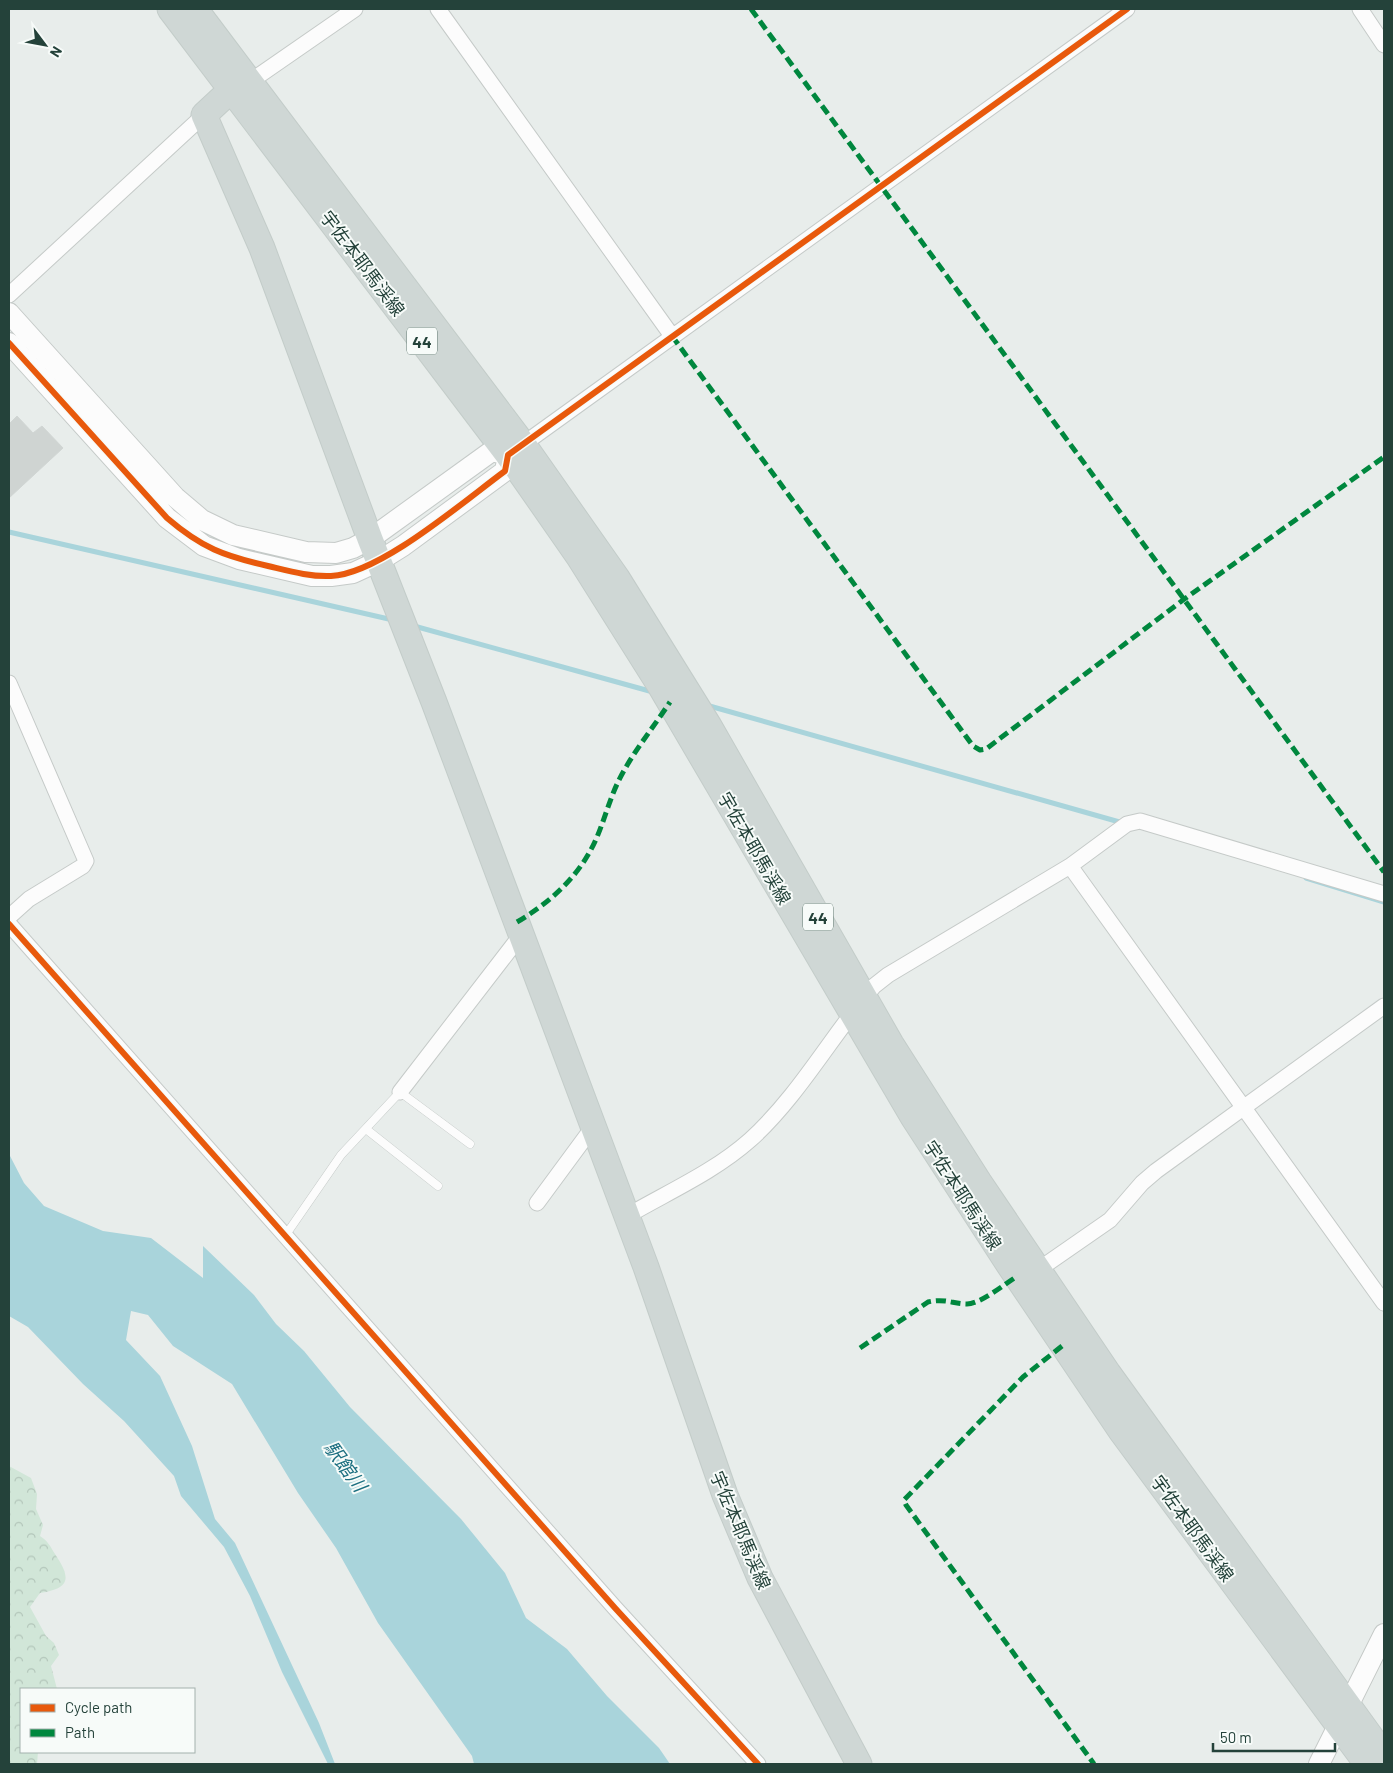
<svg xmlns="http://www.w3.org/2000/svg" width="1393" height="1773" font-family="Barlow,'Noto Sans JP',sans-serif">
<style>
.forest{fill:url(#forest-crowns)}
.water{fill:#a9d4db}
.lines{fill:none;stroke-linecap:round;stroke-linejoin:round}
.stream{stroke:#a9d4db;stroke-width:5}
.building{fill:#cfd4d2;stroke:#d1d6d4}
.service-casing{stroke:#c5cac8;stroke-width:9}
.minor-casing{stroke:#c5cac8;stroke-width:17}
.tertiary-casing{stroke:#c5cac8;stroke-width:22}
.primary-casing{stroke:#c3ccc9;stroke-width:27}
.service{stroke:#fcfcfc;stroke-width:8}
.minor{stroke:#fcfcfc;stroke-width:15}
.tertiary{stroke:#fcfcfc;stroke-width:20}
.primary{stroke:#cfd7d5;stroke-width:25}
.quiet{stroke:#00873e;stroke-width:5;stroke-dasharray:10 5;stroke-linecap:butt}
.cycleway-casing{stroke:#f7fbf9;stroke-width:9}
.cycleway{stroke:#e8590c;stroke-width:6}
.labels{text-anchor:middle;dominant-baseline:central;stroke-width:4;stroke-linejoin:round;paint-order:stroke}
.shield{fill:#f7fbf9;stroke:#637a73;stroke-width:1}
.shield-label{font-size:16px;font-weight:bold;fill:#24423a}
.street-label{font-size:18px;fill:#24423a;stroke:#f7fbf9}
.water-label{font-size:19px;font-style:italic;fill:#1c6f80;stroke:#f7fbf9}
</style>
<defs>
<pattern id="forest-crowns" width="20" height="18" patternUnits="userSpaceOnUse" patternTransform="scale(1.25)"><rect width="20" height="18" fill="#d1e6d8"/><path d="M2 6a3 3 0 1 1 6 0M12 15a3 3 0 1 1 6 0" fill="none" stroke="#b3c6ba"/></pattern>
</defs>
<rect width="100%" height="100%" fill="#e8edeb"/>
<path class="forest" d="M9,1466L31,1478L37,1494L36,1509L43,1525L40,1536C48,1541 50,1546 55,1554C71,1578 71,1588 40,1593L30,1607L46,1636L54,1643L59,1655L51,1666L57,1689H21V1752H38L37,1764H9Z"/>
<path class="water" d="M9,1154L24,1183L44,1206L103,1231L151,1238L203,1278V1246L254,1295L276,1324L304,1351L350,1407L461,1519L505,1573L526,1618L567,1649L607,1696L659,1748L670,1764H474L472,1756L378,1623L336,1548L298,1493L232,1384L173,1346L148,1315L131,1311L126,1340L160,1376L192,1446L215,1519L235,1543L319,1723L335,1764H328L282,1672L250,1596L224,1547L181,1496L174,1476L124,1421L83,1384L28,1327L9,1316Z"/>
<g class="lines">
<path class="stream" d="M9,532L393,620
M414,626L653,692
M706,705L1123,823
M1306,878L1384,902"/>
</g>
<path class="building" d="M17,416L33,433L42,426L63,448L9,498V424Z"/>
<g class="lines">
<defs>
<path id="service" d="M366,1129L438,1186
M285,1236L341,1155L400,1092L470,1144"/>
<path id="minor" d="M438,9L672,336
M1360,9L1384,45
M251,81L355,9
M9,295L204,115
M518,448L1127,9
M9,683L86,861L83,866L29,899L9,917
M1070,866L1384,1303
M9,924L615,1608L758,1764
M400,1092L521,935
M537,1203L593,1127
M627,1216C668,1192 714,1172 750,1140C798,1097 832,1035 874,986L888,975L1070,866L1127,824L1140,821L1384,894
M1038,1270L1110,1220L1142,1183L1156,1171L1384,1006"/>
<path id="tertiary" d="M9,313L175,497L202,520L233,535L306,552L336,553L353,548L370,539L492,451L508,455L505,471L403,546L379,561L353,573L331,576H312L239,559L204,546L167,518L9,343
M1319,1764L1384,1634"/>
<path id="primary" d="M170,9L508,455L579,557L659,684L913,1117L1007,1262L1121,1431L1367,1764
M195,9L523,444L617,578L709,726L891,1044L979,1182L1108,1373L1384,1755
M247,83L232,89L204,115L262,248L370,539L434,702L646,1267L725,1495L760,1578L859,1764"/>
</defs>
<use href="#service" class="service-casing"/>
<use href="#minor" class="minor-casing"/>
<use href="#tertiary" class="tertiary-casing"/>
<use href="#primary" class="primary-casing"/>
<use href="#service" class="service"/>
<use href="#minor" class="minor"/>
<use href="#tertiary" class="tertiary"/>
<use href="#primary" class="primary"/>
<path class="quiet" d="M751,9L1384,872
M672,336L973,746L980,750L986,749L1183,600L1384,457
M517,922C551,902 581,875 597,837C605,818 610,798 619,780C633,752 653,728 670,702
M1062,1346L1023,1377L904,1500L906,1505L1094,1764
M860,1348L928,1302C945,1298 953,1304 967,1304C980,1304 1005,1284 1016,1277"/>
<defs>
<path id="cycleway" d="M9,343L167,518C202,548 224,556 268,566C289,571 310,577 331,576C380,574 464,501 505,471L508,455L1127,9
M9,924L615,1608L758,1764"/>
</defs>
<use href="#cycleway" class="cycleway-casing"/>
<use href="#cycleway" class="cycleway"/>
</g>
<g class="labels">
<g class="shield">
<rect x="407" y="327.5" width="30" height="27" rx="4"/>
<rect x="803" y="903.5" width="30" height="27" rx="4"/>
</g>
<g class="shield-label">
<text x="422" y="341">44</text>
<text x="818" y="917">44</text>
</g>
<g class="street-label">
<text transform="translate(363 263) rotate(53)">宇佐本耶馬渓線</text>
<text transform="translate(755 848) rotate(60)">宇佐本耶馬渓線</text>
<text transform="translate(963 1195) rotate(57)">宇佐本耶馬渓線</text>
<text transform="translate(1193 1528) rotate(54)">宇佐本耶馬渓線</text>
<text transform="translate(741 1530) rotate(67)">宇佐本耶馬渓線</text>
</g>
<g class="water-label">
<text transform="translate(346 1466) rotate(54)">駅館川</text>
</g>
</g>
<rect width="1393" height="1773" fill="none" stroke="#24423a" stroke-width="20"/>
<rect x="20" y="1688" width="175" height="65" fill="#f7fbf9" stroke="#a3b1ad"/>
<rect x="30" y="1704" width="25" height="8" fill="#e8590c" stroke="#a3b1ad"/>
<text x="65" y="1713" font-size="15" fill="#24423a">Cycle path</text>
<rect x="30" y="1729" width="25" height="8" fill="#00873e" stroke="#a3b1ad"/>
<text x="65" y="1738" font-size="15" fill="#24423a">Path</text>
<g transform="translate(45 45) rotate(122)" stroke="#f7fbf9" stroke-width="4" paint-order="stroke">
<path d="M0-4L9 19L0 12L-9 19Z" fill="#24423a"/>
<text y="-8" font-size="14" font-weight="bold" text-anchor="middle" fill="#24423a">N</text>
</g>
<path d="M1213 1743v8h122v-8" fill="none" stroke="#24423a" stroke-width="2.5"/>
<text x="1220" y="1743" font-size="15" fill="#24423a" stroke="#f7fbf9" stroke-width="4" paint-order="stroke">50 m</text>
</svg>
